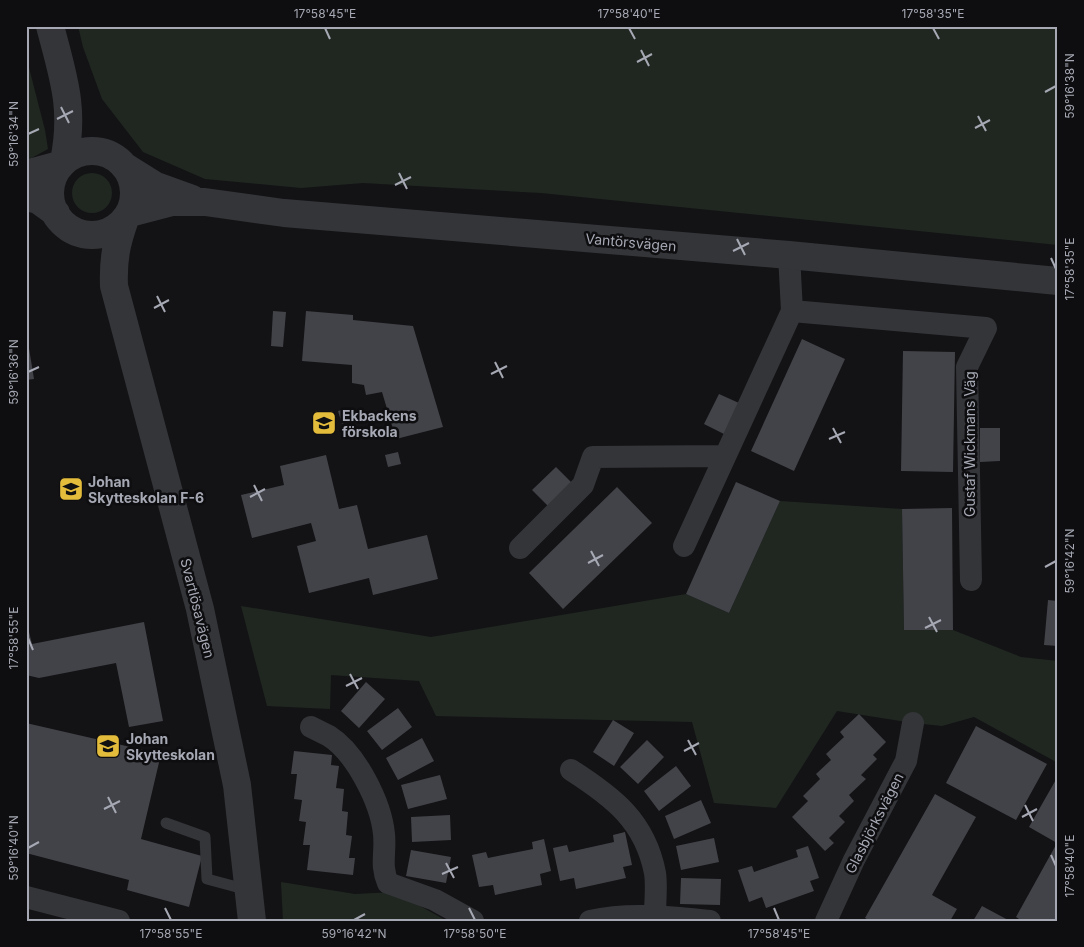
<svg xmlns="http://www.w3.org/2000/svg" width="1084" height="947" font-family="Inter,sans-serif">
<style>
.green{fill:#202721}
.building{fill:#424348}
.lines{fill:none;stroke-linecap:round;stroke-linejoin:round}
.service{stroke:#343539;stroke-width:11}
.minor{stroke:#343539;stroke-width:22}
.tertiary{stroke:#343539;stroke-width:28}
.ticks{fill:none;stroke:#a6a9b4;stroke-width:2}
.labels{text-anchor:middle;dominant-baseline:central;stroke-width:5;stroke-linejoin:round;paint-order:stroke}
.street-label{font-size:14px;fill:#a6a9b4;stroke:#0e0e10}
.poi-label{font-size:14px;font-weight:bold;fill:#a6a9b4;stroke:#0e0e10;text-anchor:start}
.neatline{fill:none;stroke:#a6a9b4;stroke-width:2}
.ticks-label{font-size:12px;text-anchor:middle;fill:#a6a9b4}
</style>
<rect width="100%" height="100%" fill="#131315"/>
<path class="green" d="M78,26H1058V245L541,193L363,183L301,188L205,179L143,152L102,99L83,47Z
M26,56L45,130L48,149L26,161Z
M72 193a20 20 0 1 1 40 0a20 20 0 1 1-40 0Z
M780,501L902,509L904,630H953L1021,657L1058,661V763L974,717L942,726L913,723L837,711L776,808L714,803L692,722L436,716L419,681L331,675L330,709L267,706L241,606L431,637L686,594L729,613Z
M281,882L355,894L395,892L447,921H283Z"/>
<path class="building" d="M273,311L286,312L283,347L271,346Z
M306,311L353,315V320L413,326L443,427L396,439L382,392L366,395L364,385L352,383V365L302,361Z
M27,336L34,379L26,380V337Z
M802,339L845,359L794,471L751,451Z
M903,351L955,352L953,472L901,471Z
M719,394L739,403L724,434L704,424Z
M349,408L353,420L342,424L338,411Z
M980,428H1000V461L980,462Z
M398,452L401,464L388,467L385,455Z
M326,455L339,509L357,505L368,549L427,535L438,579L373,595L369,578L309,593L297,546L316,541L311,523L252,538L241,495L284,485L280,466Z
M556,467L572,483L548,506L532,490Z
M736,482L780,501L729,613L686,594Z
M617,487L652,523L563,609L529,573Z
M952,508L953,630H904L902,509Z
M1048,600L1058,601V646L1044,645Z
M144,622L163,721L129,727L116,663L39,678L26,675V632H29L32,644Z
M366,682L385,699L359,728L341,711Z
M398,708L412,727L382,750L367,731Z
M859,714L886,742L873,755L877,759L861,775L866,779L849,795L854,801L839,816L845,822L829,838L834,843L825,851L792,817L808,801L803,796L820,779L816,774L831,760L826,754L844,737L840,732Z
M613,720L634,733L614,766L593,752Z
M26,723L161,754L141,839L202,856L189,907L127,890L129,880L26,853Z
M976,726L1047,764L1016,820L946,783Z
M422,738L434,761L398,780L386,758Z
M647,740L664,757L638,784L620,767Z
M294,751L332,755L331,765L339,766L336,788L344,789L342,811L348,812L346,835L352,836L349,858H355L353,875L307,870L310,845H303L306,822L299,821L302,800L294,799L297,774H291Z
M676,766L691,786L659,811L644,791Z
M440,775L447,799L408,809L401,785Z
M1058,776V921H1022L1016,917L1057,843L1029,827Z
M935,794L976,817L932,895L957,909L950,921H870L865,918Z
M701,800L711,823L674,839L665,816Z
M450,815L451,840L412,842L411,817Z
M625,832L632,865L623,867L626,878L576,889L574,878L560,881L553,848L567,845L569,852L614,842L613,835Z
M714,838L719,862L681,870L676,846Z
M544,839L551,871L540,874L542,885L495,895L493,885L479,887L472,855L486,852L488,858L533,849L532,842Z
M808,846L819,878L810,881L814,891L766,908L762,897L749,902L738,870L752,866L754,872L798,857L796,850Z
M411,850L451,857L446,883L406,876Z
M681,878L721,879L720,905L680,904Z
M982,906L1010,921H973Z"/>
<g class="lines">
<path class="service" d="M166,823L205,837L207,879L248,890"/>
<path class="minor" d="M792,311L986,328L967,367L971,580
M684,546L792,311L789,255
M520,548L583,485L593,457L724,456
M311,727C317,730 323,733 329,736C356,753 381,803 384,834C386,853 380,865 388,883L435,900L473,921
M571,770C613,797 645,821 655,873C657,886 655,902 655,915
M26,897L119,921
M590,921C630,912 670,917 710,921
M826,921L854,860L906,761L913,723"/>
<path class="tertiary" d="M50,26C63,76 75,108 64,161
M50 193a42 42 0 1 1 84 0a42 42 0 1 1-84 0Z
M124,166L156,186L192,199
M26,174L59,165
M26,197L38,200L56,213
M130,213L172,202H205L284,213L789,255L1058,281
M125,219C116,244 113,260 114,286L200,609L237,785L252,921"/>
</g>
<path class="ticks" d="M325,28L330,39M629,28L635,39M933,28L939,39M641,50L649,66M637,62L652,54M1045,92L1056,86M61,107L69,123M978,116L986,131M57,119L73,111M975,128L990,120M28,134L39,129M399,173L407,189M395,185L411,177M737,239L745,255M733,251L749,243M1051,258L1056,269M157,296L165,312M154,308L169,300M495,362L503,378M28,372L39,367M491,374L507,366M833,428L841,443M829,439L845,432M254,485L262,501M250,497L265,489M591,551L599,566M588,563L603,555M1045,567L1056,561M929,617L937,632M925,628L941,620M28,638L33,650M350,674L358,689M346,686L362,678M688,740L696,755M684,751L699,743M108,797L116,813M1025,805L1033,821M104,809L120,801M1022,817L1037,809M28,848L39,842M1051,855L1056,866M446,863L454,878M442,874L458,867M165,908L171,920M469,908L475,920M774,908L779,920M354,920L365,914"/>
<defs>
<symbol id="school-square" viewBox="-11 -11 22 22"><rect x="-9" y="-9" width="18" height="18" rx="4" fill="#e4bc3c" stroke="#0e0e10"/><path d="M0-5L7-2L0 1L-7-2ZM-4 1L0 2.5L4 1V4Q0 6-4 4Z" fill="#111"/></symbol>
</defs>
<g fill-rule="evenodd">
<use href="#school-square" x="310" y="409" width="28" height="28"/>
<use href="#school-square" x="57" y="475" width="28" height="28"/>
<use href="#school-square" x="94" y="732" width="28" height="28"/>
</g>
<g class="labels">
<g class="street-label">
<text transform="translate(631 242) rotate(5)">Vantörsvägen</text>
<text transform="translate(969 444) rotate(-90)">Gustaf Wickmans Väg</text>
<text transform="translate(198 608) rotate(76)">Svartlösavägen</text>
<text transform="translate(874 823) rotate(-63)">Glasbjörksvägen</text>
</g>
<g class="poi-label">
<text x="342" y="415">Ekbackens<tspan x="342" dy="16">förskola</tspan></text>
<text x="88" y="481">Johan<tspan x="88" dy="16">Skytteskolan F-6</tspan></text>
<text x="126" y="738">Johan<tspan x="126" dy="16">Skytteskolan</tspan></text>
</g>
</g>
<rect width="1084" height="947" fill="none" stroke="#0e0e10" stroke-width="55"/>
<rect x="28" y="28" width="1028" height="892" class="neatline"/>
<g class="ticks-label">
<text x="325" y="18">17°58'45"E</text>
<text x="629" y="18">17°58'40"E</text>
<text x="933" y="18">17°58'35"E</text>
<text transform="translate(1070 86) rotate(-90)" y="4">59°16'38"N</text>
<text transform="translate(14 134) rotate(-90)" y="4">59°16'34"N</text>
<text transform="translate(1070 269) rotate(-90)" y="4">17°58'35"E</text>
<text transform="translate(14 372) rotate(-90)" y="4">59°16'36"N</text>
<text transform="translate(1070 561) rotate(-90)" y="4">59°16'42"N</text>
<text transform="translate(14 638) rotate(-90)" y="4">17°58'55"E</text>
<text transform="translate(14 848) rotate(-90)" y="4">59°16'40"N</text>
<text transform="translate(1070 866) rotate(-90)" y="4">17°58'40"E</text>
<text x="171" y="938">17°58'55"E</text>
<text x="354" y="938">59°16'42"N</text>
<text x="475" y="938">17°58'50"E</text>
<text x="779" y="938">17°58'45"E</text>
</g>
</svg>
